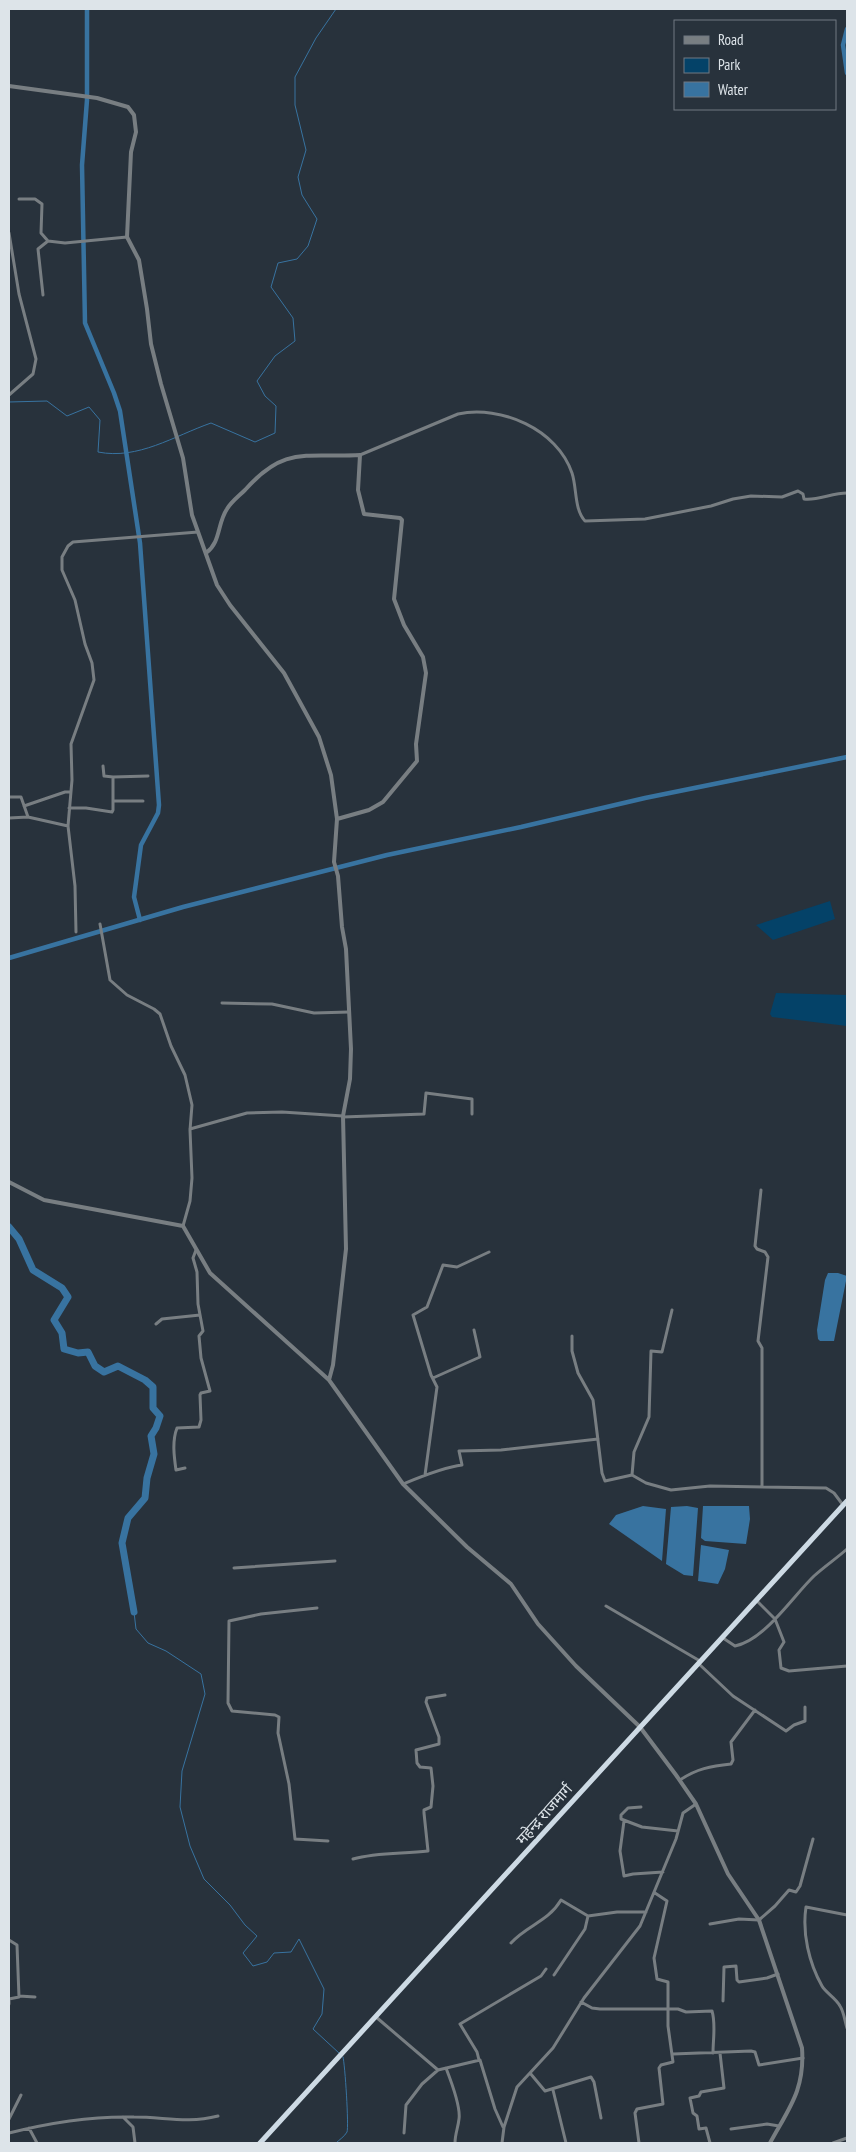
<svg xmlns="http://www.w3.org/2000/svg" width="856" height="2152" font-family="'PT Sans Narrow','Noto Sans Devanagari',sans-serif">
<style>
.green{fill:#044268}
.water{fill:#3873a0}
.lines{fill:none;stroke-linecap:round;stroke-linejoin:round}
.stream{stroke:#3873a0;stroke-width:1}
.canal{stroke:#3873a0;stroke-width:4.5}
.river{stroke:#3873a0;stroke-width:7}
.minor{stroke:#787e82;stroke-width:3}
.tertiary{stroke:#787e82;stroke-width:4}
.trunk{stroke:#cddae4;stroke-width:5}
.labels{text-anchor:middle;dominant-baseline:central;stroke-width:4.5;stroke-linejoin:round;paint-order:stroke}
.street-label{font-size:15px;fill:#dde4e9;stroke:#28323c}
</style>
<rect width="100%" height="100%" fill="#28323c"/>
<path class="green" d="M830,901L835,919L773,940L756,925Z
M776,993L847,995V1026L772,1017L770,1014Z"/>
<path class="water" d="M828,1273H838L847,1276L834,1341H820L818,1339L817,1330L825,1280Z
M643,1506L666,1509L662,1561L609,1524L616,1515Z
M687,1506L698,1508L693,1576L684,1575L666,1564L671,1507Z
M703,1506H749L750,1519L746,1544L705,1541L701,1538Z
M701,1545L729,1550L725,1569L718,1584L698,1581Z"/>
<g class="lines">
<path class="stream" d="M9,402L47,401L67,416L89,407L100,420L98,452C138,460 174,436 211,423L255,442L275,433L276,406L265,396L257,381L275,356L295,341L293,318L271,287L278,263L297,259L308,246L317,219L302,195L298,177L306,150L295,105V77L316,38L336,9
M134,1612L136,1629L148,1643L166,1651L201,1674L205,1694L182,1771L180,1807L190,1846L204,1879L230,1905L245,1925L257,1936L243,1953L253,1966L267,1962L274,1953L291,1952L299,1939L324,1989L322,2014L313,2029L339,2053
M336,2143C339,2140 345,2136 347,2132C349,2127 345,2064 343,2057"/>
<path class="canal" d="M87,9V100L82,165L85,323L114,393L120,411L140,543L159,805L158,813L141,845L134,897L140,920
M847,29L843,45L847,73
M9,958L183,907L387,855L521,827L645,798L847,757"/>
<path class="river" d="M9,1227L19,1239L33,1270L62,1288L68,1297L54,1320L62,1333L64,1349L78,1353L88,1352L95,1366L104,1372L118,1366L145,1380L153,1387V1408L160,1416L156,1428L151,1436L154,1454L147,1478L145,1498L128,1518L122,1543L134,1612"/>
<path class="minor" d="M19,199H35L42,204L41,233L48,241L65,243L127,237
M9,233L19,294L36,359L33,374L9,395
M43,295L38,249L48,241
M360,455L458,414C501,405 557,429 572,473C577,488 574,509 585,521L645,519L711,506L733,499L751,496L782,497L798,491L803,494L804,499C817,501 832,493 847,493
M103,766L104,776L113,777
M9,797H21L28,817L68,826
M113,801H143
M24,806L65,792H70
M69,808H86L112,812L113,810V777L148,776
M9,818L28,817
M100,924L110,980L127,995L154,1009L160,1014L171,1046L185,1075L192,1105L190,1130L192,1178L190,1201L183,1226
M76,932L75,886L68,826L72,780L71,744L94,680L92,663L85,644L75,600L62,570V557L68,546L73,542L198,532
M222,1003L272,1004L314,1013L349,1012
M343,1117L424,1114L426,1093L472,1099V1114
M190,1129L247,1113L282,1112L343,1116
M761,1190L755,1246L757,1249L765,1252L768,1257L758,1341L762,1348V1487
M156,1324L162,1319L200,1315
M572,1336V1351L578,1373L593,1400L602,1473L605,1481L632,1475L646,1483L671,1490L710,1486L826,1488L834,1493L843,1505
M433,1378L480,1357L474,1330
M185,1468L176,1470C174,1456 172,1441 177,1428L199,1427L201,1420L200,1395L201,1393L210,1391L201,1358L199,1336L203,1331L198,1304L197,1272L193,1258L196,1250
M425,1475L437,1387L431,1375L413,1315L427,1307L443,1265L457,1267L489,1252
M632,1475L634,1452L649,1417L651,1351L662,1352L672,1310
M403,1484C420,1477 444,1467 462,1465L459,1451L501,1450L598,1439
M234,1568L335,1561
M757,1601L775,1619L784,1642L779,1650L781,1668L789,1671L847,1666
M606,1606L700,1661
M317,1608L261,1614L229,1621L228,1703L232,1711L275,1715L279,1717L278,1733L289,1784L295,1839L328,1841
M723,1638L735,1646C765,1640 793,1596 814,1576C825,1566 837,1558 847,1549
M699,1664L733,1696L786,1731L794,1725L805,1721V1707
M680,1780C696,1769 711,1766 731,1764L733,1760L731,1742L755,1710
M641,1807L628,1808L621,1815V1819L642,1827L678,1831
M624,1821L620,1851L624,1876L633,1874L663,1872
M353,1859C377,1852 403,1854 428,1851L424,1813V1810L431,1807L433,1786L431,1768L420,1767L417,1763L416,1750L439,1744V1737L426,1702L427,1698L445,1695
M847,1915L806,1907C802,1933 809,1963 822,1986C826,1993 836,1998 840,2006C844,2012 845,2022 847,2028
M710,1924L739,1919L759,1920L775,1906L789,1890L796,1892L800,1886L813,1839
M9,1940L17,1945L19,1997L9,1999V2004
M511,1943C527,1925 548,1922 561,1900L588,1916
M554,1975L585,1929L588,1916L617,1912H646
M19,1996L35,1997
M723,2001L724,1967L736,1966L737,1980L739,1982L767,1978L778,1974
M581,2002L592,2008L600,2009H678L686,2012L712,2011C716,2024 713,2039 713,2053
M376,2017L438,2070L480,2060L495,2109L503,2127
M673,2054L751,2051L755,2052L759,2065L803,2058
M479,2060L477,2052L460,2024L541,1976L546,1969
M446,2068C451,2081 461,2106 459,2119C458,2128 455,2134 455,2143
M530,2073L545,2091L591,2077L594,2082L601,2118
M553,2090L566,2143
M123,2117L133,2127L135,2143
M9,2119L21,2095
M29,2128L37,2143
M731,2129L767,2124L779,2126
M9,2133C48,2123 93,2116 134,2117C165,2117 187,2124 218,2116
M404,2133L406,2105L422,2084L438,2070
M502,2143L504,2127L517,2087L553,2048L584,1998L640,1926L676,1839L683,1813L696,1804
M639,2143L635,2113L637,2109L663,2104L659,2068L661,2065L673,2062L668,2026V1982L657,1979L654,1958L667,1901L655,1893
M710,2143L706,2128L699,2129L697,2116L693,2113L690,2098L699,2096L701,2092L724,2088L720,2053
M833,2143L847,2138"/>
<path class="tertiary" d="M9,86L97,98L128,107L134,115L136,132L131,152L127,237L139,260L147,309L151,344L161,384L183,458L192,515L217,585L230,605L284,673L319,737L331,775L337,819L334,862L338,876L342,927L346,949L351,1049L350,1079L343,1116L346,1249L333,1365L329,1380L403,1484L467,1547L511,1584L538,1624L576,1666L640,1727L676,1775L696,1804L728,1874L759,1920L802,2048C805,2090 789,2108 770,2143
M206,553C221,542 217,524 227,509C231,502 239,496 245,490C285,445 306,458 360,455L358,490L364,514L400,518L402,520L394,599L404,625L423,657L426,673L416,744L417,761L383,802L369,810L337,819
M9,1182L44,1200L183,1226L210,1273L329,1380"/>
<path class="trunk" d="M260,2143L847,1501"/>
</g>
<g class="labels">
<g class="street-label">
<text transform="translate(544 1814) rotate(-48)">महेन्द्र राजमार्ग</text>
</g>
</g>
<rect width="856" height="2152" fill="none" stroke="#dde4e9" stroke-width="20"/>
<rect x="674" y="20" width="162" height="90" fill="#28323c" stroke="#707981"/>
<rect x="684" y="36" width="25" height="8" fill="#787e82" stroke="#707981"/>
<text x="718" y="45" font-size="15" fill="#dde4e9">Road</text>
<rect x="684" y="58" width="25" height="15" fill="#044268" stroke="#707981"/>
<text x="718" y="70" font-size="15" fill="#dde4e9">Park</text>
<rect x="684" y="82" width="25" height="15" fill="#3873a0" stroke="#707981"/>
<text x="718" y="95" font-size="15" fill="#dde4e9">Water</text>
</svg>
